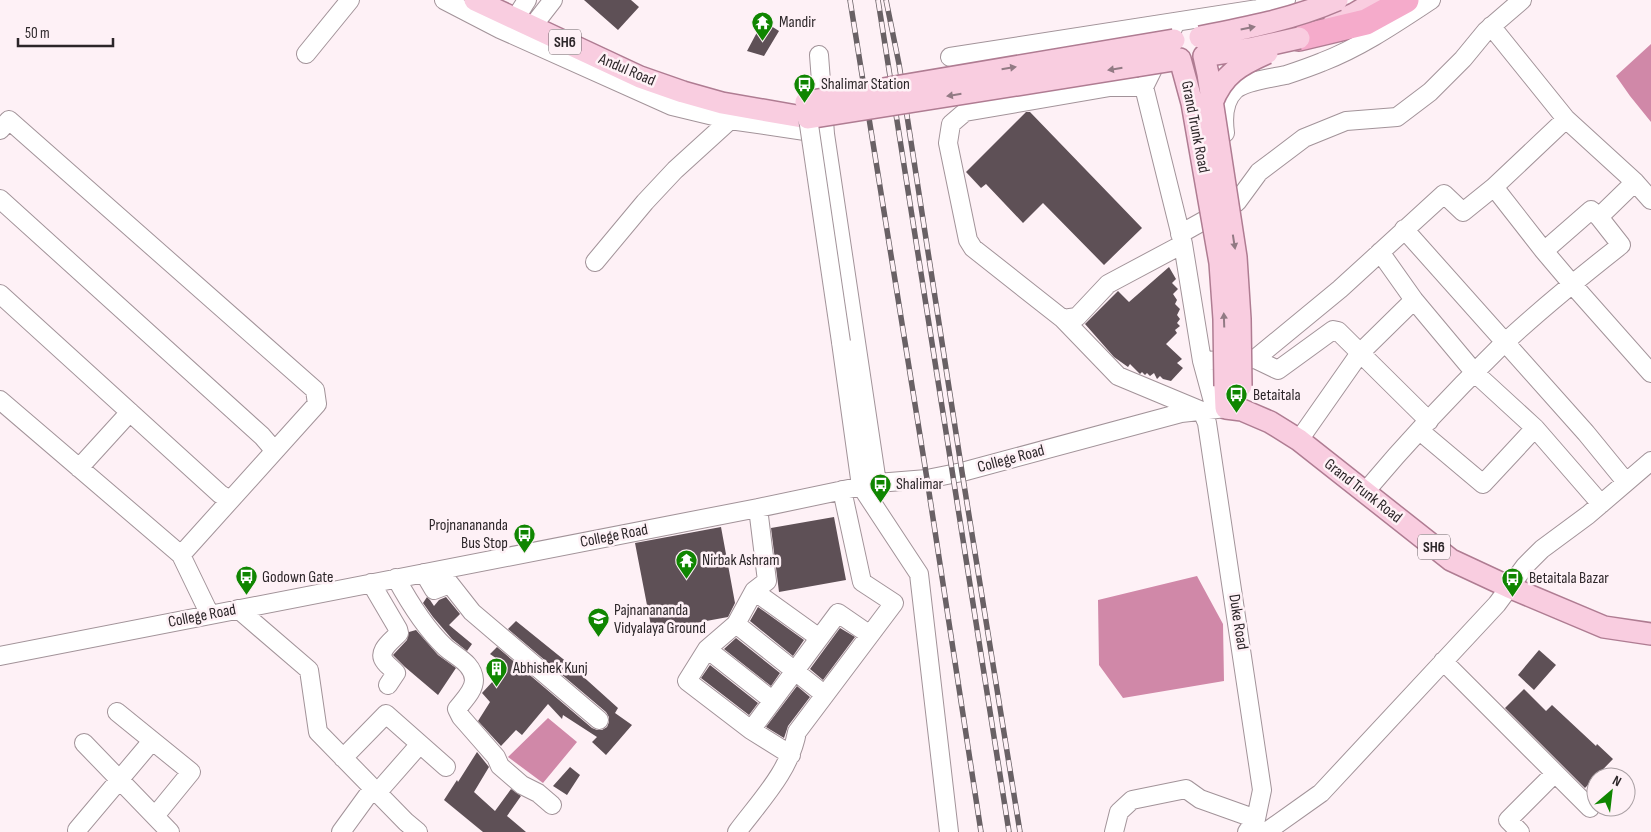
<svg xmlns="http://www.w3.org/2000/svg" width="1651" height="832" font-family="'Sofia Sans Condensed',sans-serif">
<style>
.water{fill:#d088a8}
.building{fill:#5e5056}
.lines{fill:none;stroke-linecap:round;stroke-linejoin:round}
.minor-casing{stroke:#a29399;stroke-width:20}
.major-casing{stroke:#af7c92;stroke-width:24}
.highway-casing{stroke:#af7c92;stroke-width:28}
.minor{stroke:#fff;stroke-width:18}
.major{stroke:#f9cde0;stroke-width:21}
.highway{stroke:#f5abcb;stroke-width:25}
.rail-casing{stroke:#696165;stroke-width:5.5}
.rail{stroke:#fef1f6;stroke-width:4;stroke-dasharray:11;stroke-linecap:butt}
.minor-bridge-casing{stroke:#a29399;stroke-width:20;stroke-linecap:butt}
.major-bridge-casing{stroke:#af7c92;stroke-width:24;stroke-linecap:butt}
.minor-bridge{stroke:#fff;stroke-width:18}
.major-bridge{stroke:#f9cde0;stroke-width:21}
.oneway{fill:#927a84}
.labels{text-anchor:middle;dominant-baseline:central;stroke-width:5;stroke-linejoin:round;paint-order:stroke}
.shield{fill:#fef1f6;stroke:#6b6366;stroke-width:1}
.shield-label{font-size:15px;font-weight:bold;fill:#2c2629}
.poi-label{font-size:16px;fill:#2c2629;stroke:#fef1f6;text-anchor:start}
.street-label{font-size:16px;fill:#2c2629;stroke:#fef1f6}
</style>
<rect width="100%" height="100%" fill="#fef1f6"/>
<path class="water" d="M1651,44V122L1630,96L1616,76Z
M1197,576L1223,624L1224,681L1123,698L1099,665L1098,600Z
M548,718L577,742L543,783L508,757Z"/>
<path class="building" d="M584,0H631L639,7L618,30Z
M763,21L779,31L764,56L747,51Z
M1026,112H1030L1142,228L1104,265L1043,203L1023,223L986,184L981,188L966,172Z
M1169,267L1176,279L1172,283L1178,289L1173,294L1177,300L1175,304L1180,309L1177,315L1180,319L1177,323L1180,326L1175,330L1177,333L1166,344L1182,359L1177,363L1183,368L1171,381L1163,379L1160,376L1157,379L1154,373L1150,376L1147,373L1145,375L1142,372L1140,374L1130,364L1128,367L1114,357L1085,324L1118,291L1129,302Z
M834,517L846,580L779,592L771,528Z
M721,527L735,603L728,617L652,631L635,543Z
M427,597L430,600L434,606L439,600L446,597L460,614L449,625L472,644L467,651L452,639L433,617L423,603Z
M758,607L804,640L793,656L750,621Z
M516,621L568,663L618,708L615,713L632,725L606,755L592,742L597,737L563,715L562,719L548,704L522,735L516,730L501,746L478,721L490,702L482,693L494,680L489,675L503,663L490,654L497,647L592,728L597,730H602L607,727L609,722V717L606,712L508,629Z
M840,628L855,637L823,680L810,669Z
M416,630L438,655L456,668L438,695L405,667L393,655L407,640L409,632Z
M736,638L780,673L771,686L724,649Z
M1539,650L1556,665L1534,690L1518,675Z
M710,665L758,703L749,715L701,678Z
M797,686L810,697L788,726L784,738L766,727Z
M1524,689L1546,711L1552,705L1596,746L1597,744L1613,759L1585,788L1505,708Z
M477,752L489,767L474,792L495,811L511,789L521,796L507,816L526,832H483L444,800L457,780L458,782Z
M570,767L580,775L567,795L553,786Z"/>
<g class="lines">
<defs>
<path id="minor" d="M444,0L500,29L672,106L730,120L825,134
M515,19L527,0
M1176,22L1144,87L1183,244L1202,361L1215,409
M1491,26L1566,119L1635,182L1651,200
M532,27L553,0
M306,54L350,0
M819,55L825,134L877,483
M950,57L1258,9L1286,0
M1144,87H1110L965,112L951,124L948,143L968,240L973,248L1063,319L1077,317L1108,284L1183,244
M0,130L9,120L315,390L317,404L181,555L210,615
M1225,133C1223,118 1223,101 1235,90C1245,81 1272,78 1286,75C1298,71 1310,67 1322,62C1361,47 1396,23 1431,0
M1494,187L1544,251
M0,199L262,436L274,450
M1237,202L1259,172L1304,138L1346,121L1397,117L1430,92L1463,59L1486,31L1522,0
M1599,217L1591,210L1544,251L1572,284L1651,373
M1404,229L1586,433L1626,482
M1180,234L1223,210
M1380,252L1414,300L1475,373L1535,428L1601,504
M595,262L645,202L675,170L730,120
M0,294L220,494L230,500
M1063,319L1118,376L1202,411L1207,423L1262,790L1256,819L1247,832
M841,342L861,486L919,574L949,832
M1255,359L1278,370L1333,330L1338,331L1429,421
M1202,361L1255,359L1340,289L1444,194L1463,212L1494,187L1566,119
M0,400L181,555
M1420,431L1483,484L1535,428
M1299,440L1360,353L1414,300
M79,468L130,412
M1365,492C1407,442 1452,394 1498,349C1537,312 1579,278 1621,245L1599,217L1635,182
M758,508L767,581L754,591L736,624L707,649L687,681L751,730L791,755
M424,573L434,590L450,584L472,612L599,720
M396,578C409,602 425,628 445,647C456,657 473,663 474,680C474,691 463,701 457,709L461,717L496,757L500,766L522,785L538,793L552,805
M371,583L398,629L399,633C392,641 376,651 385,662C388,666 393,669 396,673L388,685
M754,591L818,637
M238,609L309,670L318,732L406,822L418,832
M736,624L825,695
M707,649L772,700
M0,656L758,508L877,483L927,479L962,472L1181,413L1226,408
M1443,661L1590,808
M117,712L191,772L155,816
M751,730L838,613L870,635
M84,743L170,832
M343,758L386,714L446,767
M377,793L420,744
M77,830L152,741
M341,832L373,788
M737,832C760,801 790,771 797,732L894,603L862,582L842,490
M1114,832L1119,812L1132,800L1186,789L1200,799L1256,819
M1266,832L1321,793L1497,604L1525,566L1542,549L1588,515L1651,461
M1520,832L1508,820L1555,773"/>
<path id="major" d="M475,0L640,77L683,92L722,103L808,118
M1334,23L1354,14L1378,0
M1225,386L1226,408L1242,410L1270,422L1299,440L1451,560L1509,587L1604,627L1651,634"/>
<path id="highway" d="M1299,38L1366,22L1406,0"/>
</defs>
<use href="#minor" class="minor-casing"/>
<use href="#major" class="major-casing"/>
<use href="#highway" class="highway-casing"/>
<use href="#minor" class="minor"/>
<use href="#major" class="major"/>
<use href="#highway" class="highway"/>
<defs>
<path id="rail" d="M850,0L927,479L981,832
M878,0L1009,832
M886,0L899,64L962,472L1020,832"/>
</defs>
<use href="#rail" class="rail-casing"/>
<use href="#rail" class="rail"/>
<defs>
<path id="minor-bridge" d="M808,118L841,342"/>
<path id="major-bridge" d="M1200,37C1247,28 1293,19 1337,0
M806,102L1174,40
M1212,103C1223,74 1240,65 1267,53
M808,118L1180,59L1192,103L1220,263L1224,319L1225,386
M1241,386L1240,319L1236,257L1208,74L1204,56L1254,48L1299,38"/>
</defs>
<use href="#minor-bridge" class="minor-bridge-casing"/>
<use href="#major-bridge" class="major-bridge-casing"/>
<use href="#minor-bridge" class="minor-bridge"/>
<use href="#major-bridge" class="major-bridge"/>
</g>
<defs><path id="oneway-solid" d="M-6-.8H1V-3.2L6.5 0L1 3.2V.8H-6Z" transform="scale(1.25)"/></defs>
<g class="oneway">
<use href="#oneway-solid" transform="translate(1248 28) rotate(-11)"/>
<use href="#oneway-solid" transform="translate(1009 68) rotate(-9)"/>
<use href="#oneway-solid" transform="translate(1115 69) rotate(171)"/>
<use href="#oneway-solid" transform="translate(954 95) rotate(171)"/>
<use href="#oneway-solid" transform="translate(1234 242) rotate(81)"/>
<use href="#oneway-solid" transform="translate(1224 320) rotate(-92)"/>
</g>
<defs>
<symbol id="temple-pin" viewBox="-11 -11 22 30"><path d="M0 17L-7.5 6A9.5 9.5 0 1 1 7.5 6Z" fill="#108601" stroke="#fef1f6"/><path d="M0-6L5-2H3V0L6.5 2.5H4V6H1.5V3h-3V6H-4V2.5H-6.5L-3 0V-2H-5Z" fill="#fff"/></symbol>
<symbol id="bus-pin" viewBox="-11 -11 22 30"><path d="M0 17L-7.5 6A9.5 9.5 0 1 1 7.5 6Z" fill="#108601" stroke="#fef1f6"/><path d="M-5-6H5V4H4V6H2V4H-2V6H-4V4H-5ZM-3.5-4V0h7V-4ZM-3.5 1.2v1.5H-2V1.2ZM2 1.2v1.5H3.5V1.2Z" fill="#fff"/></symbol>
<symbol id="school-pin" viewBox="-11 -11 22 30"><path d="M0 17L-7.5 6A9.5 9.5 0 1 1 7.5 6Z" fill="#108601" stroke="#fef1f6"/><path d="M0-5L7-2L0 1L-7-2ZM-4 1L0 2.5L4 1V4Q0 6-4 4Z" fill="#fff"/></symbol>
<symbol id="building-pin" viewBox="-11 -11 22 30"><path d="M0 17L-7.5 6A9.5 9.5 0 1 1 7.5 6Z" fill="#108601" stroke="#fef1f6"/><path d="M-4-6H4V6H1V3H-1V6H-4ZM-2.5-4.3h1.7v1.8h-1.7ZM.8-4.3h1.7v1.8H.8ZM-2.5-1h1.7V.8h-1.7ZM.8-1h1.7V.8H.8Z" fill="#fff"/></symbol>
</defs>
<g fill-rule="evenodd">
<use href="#temple-pin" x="750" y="10" width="25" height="34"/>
<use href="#bus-pin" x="792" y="72" width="25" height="34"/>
<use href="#bus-pin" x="1224" y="382" width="25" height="34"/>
<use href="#bus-pin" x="868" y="472" width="25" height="34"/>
<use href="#bus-pin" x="512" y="522" width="25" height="34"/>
<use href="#temple-pin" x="674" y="548" width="25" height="34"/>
<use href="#bus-pin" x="234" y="564" width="25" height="34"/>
<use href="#bus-pin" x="1500" y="566" width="25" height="34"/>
<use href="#school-pin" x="586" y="606" width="25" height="34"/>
<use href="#building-pin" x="484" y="656" width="25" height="34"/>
</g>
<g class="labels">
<g class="shield">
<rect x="549" y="29.5" width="32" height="25" rx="4"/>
<rect x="1418" y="534.5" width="32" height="25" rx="4"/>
</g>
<g class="shield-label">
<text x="565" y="42">SH6</text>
<text x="1434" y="547">SH6</text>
</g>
<g class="poi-label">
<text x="779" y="22">Mandir</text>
<text x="821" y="84">Shalimar Station</text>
<text x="1253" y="395">Betaitala</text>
<text x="896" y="484">Shalimar</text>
<text x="508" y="525" text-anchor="end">Projnanananda<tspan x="508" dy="18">Bus Stop</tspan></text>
<text x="702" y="560">Nirbak Ashram</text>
<text x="262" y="577">Godown Gate</text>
<text x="1529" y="578">Betaitala Bazar</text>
<text x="614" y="610">Pajnanananda<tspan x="614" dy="18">Vidyalaya Ground</tspan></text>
<text x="513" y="668">Abhishek Kunj</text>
</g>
<g class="street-label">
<text transform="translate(627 70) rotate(23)">Andul Road</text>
<text transform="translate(1195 127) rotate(79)">Grand Trunk Road</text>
<text transform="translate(1011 459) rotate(-15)">College Road</text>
<text transform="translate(1363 491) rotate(38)">Grand Trunk Road</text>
<text transform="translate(614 536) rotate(-11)">College Road</text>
<text transform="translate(202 616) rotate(-11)">College Road</text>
<text transform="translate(1238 622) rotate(81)">Duke Road</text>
</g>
</g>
<g transform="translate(1611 792) rotate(28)"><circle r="24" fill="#fef1f6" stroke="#aaa0a4"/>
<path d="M0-4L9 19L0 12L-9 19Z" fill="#108601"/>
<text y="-8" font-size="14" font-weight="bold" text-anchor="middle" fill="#2c2629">N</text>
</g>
<path d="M18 38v8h95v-8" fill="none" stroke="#2c2629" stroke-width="2.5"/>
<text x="25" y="38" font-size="15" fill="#2c2629" stroke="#fef1f6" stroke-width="4" paint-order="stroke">50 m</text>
</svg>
